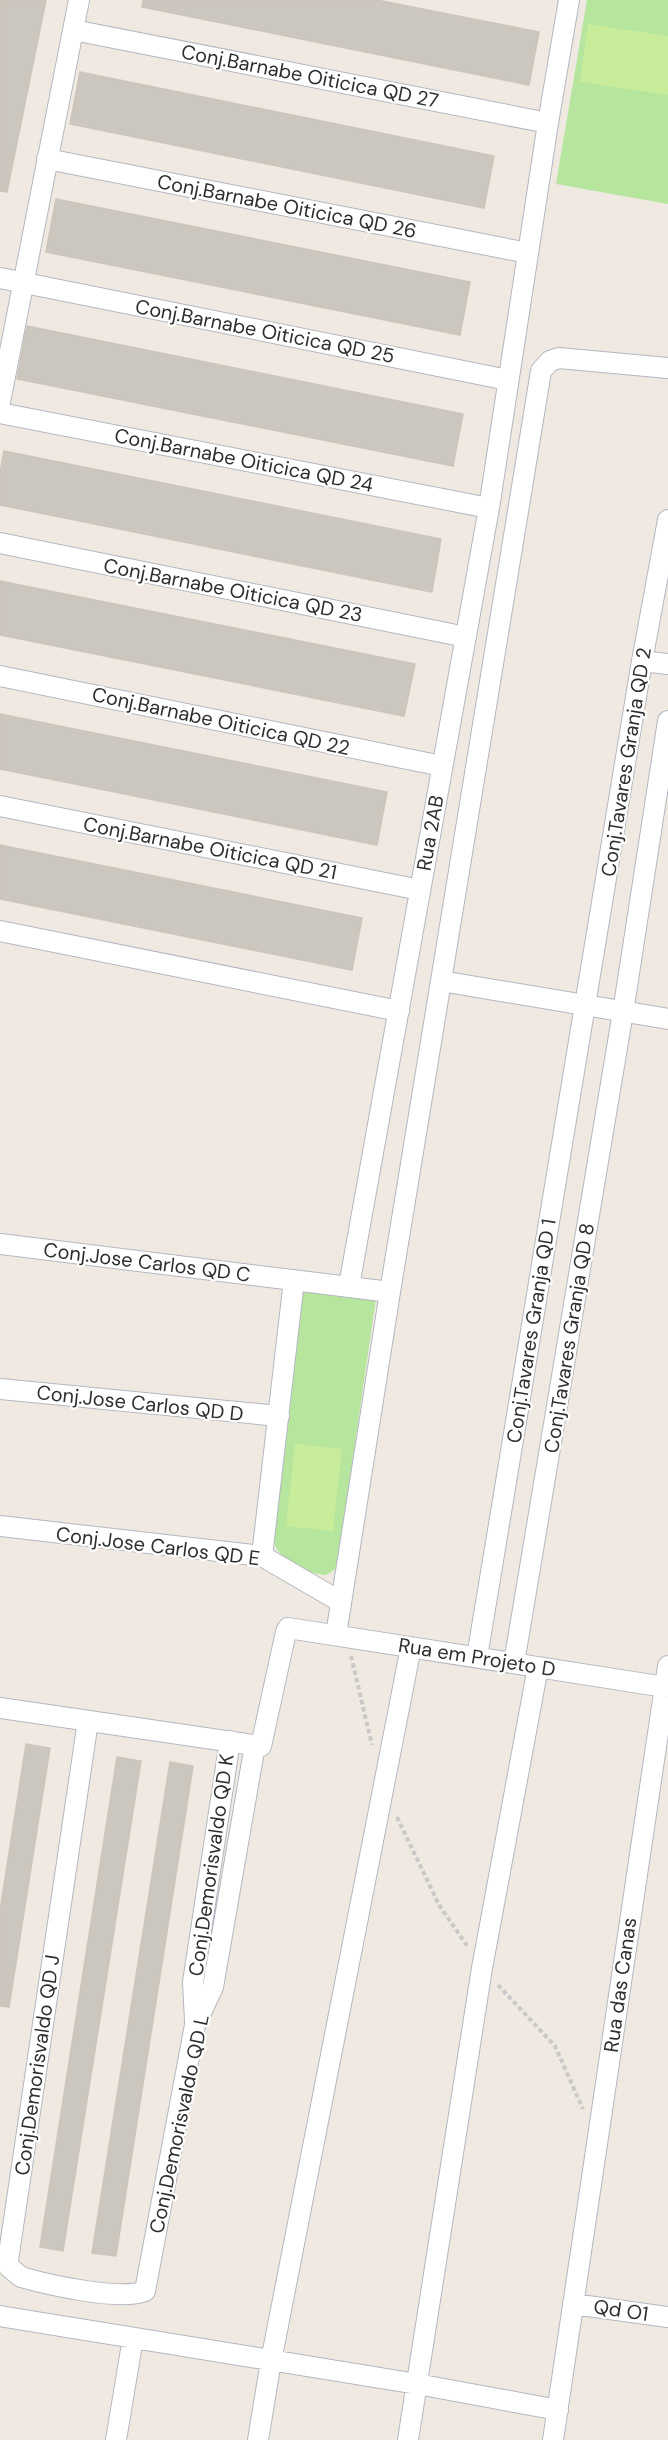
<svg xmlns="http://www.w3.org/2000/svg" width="668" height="2440" font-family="'DM Sans',sans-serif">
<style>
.green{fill:#b6e59e}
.pitch{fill:#c9ec9a}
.building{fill:#cbc7bf;stroke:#cbc5ba;stroke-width:1.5}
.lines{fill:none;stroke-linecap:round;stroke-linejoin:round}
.minor-casing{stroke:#b4b7c1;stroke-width:22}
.path{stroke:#c9c9c9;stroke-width:4;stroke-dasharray:4.5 3;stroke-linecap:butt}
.minor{stroke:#fff;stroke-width:20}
.labels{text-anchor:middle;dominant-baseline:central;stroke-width:4.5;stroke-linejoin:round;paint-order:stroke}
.street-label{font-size:20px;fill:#2e2e2e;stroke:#fff}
</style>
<rect width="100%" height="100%" fill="#efe9e1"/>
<path class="green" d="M587,0H668V204L556,184Z
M303,1289L376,1298L337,1568L326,1575C307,1574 276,1560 273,1539Z"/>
<path class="pitch" d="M588,24L668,36V95L580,82Z
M295,1444L342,1449L333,1531L286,1526Z"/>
<path class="building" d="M0,0H46L7,192L0,191Z
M143,0H377L539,32L529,85L142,7Z
M80,72L494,156L484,208L70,124Z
M56,199L470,282L460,335L46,252Z
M27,326L463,414L453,466L17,379Z
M4,451L441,539L432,592L0,505V472Z
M0,581L415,664L404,716L0,635Z
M0,714L387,792L377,845L0,769Z
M0,845L362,918L352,970L0,899Z
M26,1744L50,1748L9,2007L0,2006V1911Z
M117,1757L141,1761L63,2251L40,2247Z
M170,1762L193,1766L116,2256L92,2253Z"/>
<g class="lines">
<defs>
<path id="minor" d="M73,30L548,123
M47,159L528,253
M0,278L508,380
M0,402L79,0
M0,413L489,508
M0,543L466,637
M642,661L668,664
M0,676L442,766
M0,806L420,890
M0,931L399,1011
M441,981L668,1019
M0,1244L390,1292
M349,1286L489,508L548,123L569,0
M0,1389L279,1416
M0,1526L262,1556L341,1602
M262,1556L294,1280
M336,1635L390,1292L541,371L550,361L559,358L668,368
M477,1657L642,661L668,520
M514,1663L623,1012L668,721
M0,1708L261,1746L286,1632L288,1628L665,1687
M88,1721L8,2260L9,2267L21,2277C49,2285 120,2301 145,2291L195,2025L213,1987L255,1745
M195,2021L193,1982L230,1741
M573,2304L668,2317
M0,2316L417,2384L558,2410
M116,2440L133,2338
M258,2440L271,2361L411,1647
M408,2440L482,1968L538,1667
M553,2440L668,1666"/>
</defs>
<use href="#minor" class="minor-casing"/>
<path class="path" d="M351,1656L372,1745
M397,1817L439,1905L468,1947
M498,1985L555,2046L583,2109"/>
<use href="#minor" class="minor"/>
</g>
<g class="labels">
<g class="street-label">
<text transform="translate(310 76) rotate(11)">Conj.Barnabe Oiticica QD 27</text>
<text transform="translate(287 206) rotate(11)">Conj.Barnabe Oiticica QD 26</text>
<text transform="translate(265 331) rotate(11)">Conj.Barnabe Oiticica QD 25</text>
<text transform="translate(244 460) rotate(11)">Conj.Barnabe Oiticica QD 24</text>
<text transform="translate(233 590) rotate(11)">Conj.Barnabe Oiticica QD 23</text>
<text transform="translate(221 721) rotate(12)">Conj.Barnabe Oiticica QD 22</text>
<text transform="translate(626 762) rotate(-81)">Conj.Tavares Granja QD 2</text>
<text transform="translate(430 833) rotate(-80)">Rua 2AB</text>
<text transform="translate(210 848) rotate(11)">Conj.Barnabe Oiticica QD 21</text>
<text transform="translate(147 1262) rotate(7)">Conj.Jose Carlos QD C</text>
<text transform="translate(531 1331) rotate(-81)">Conj.Tavares Granja QD 1</text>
<text transform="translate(569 1338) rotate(-81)">Conj.Tavares Granja QD 8</text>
<text transform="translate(140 1403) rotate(6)">Conj.Jose Carlos QD D</text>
<text transform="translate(158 1546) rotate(7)">Conj.Jose Carlos QD E</text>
<text transform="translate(477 1657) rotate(9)">Rua em Projeto D</text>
<text transform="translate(211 1865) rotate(-82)">Conj.Demorisvaldo QD K</text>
<text transform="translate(620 1985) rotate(-82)">Rua das Canas</text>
<text transform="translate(37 2065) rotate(-82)">Conj.Demorisvaldo QD J</text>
<text transform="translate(179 2124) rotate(-78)">Conj.Demorisvaldo QD L</text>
<text transform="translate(621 2310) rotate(8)">Qd O1</text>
</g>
</g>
</svg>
